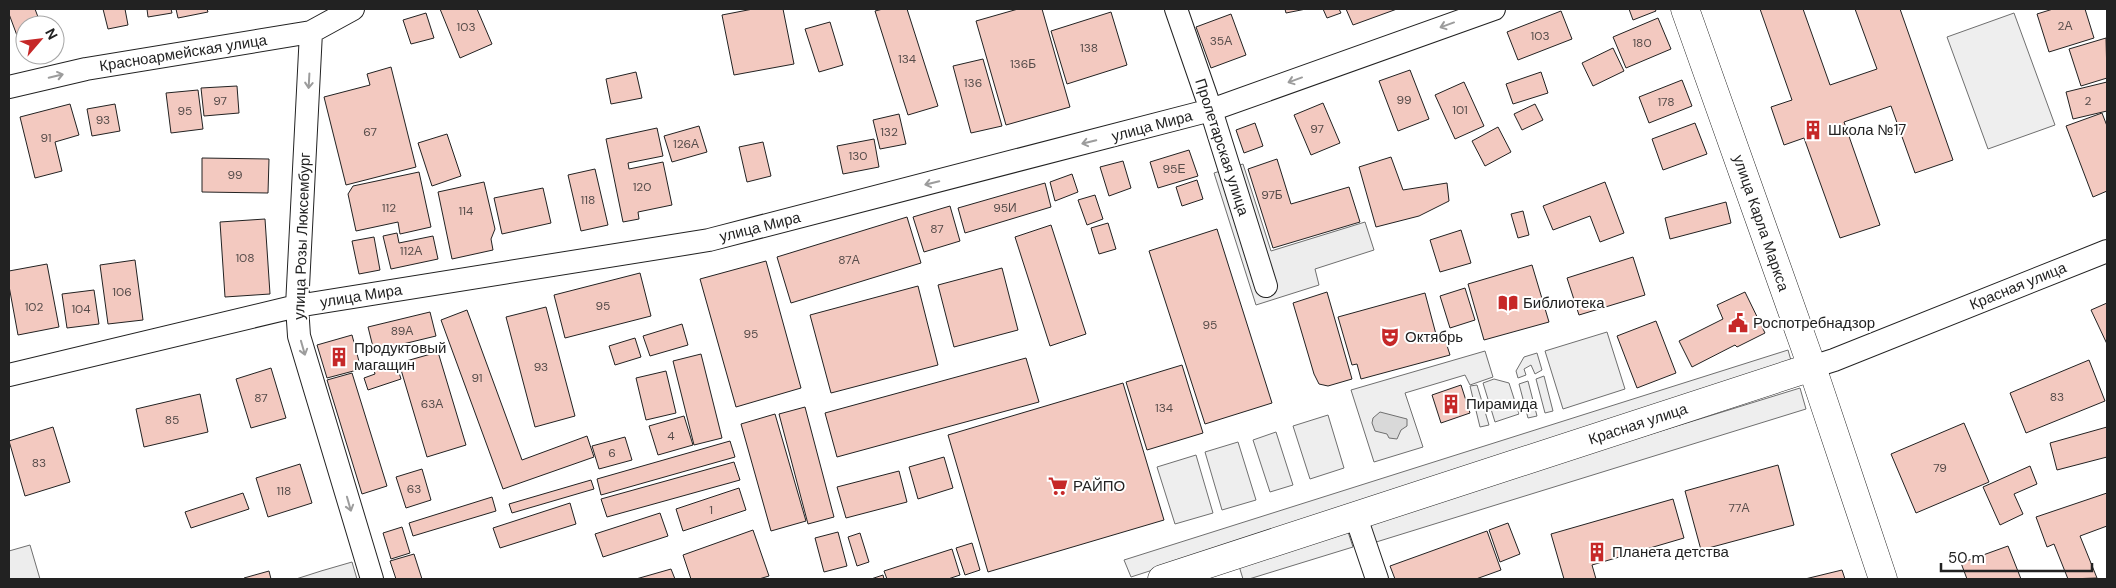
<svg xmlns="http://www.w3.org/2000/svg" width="2116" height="588" font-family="'DM Sans',sans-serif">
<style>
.green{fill:#eee;stroke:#6f6f6f}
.parking{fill:#ededed;stroke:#6f6f6f}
.water{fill:#d9d9d9;stroke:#6f6f6f}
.building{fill:#f3c9c0;stroke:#222}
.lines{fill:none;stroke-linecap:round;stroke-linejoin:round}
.minor-casing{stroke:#222;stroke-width:24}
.major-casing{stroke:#222;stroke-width:29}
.minor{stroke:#fff;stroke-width:22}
.major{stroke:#fff;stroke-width:28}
.oneway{stroke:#9c9c9c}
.labels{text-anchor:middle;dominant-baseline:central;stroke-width:4;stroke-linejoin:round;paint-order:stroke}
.number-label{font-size:12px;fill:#564c4a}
.street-label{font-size:15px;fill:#222;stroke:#fff}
.poi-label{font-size:15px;fill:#222;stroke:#fff;text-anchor:start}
</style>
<rect width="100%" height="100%" fill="#fff"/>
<path class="green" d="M2014,13L2055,125L1988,149L1947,37Z
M1607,332L1625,389L1563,409L1545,351Z
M1788,350L1792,364L1131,577L1124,560Z
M1485,351L1493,377L1470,385L1465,375L1405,393L1423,447L1374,462L1351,390Z
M1537,353L1542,370L1535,374L1531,365L1524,369L1526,375L1518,378L1516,371L1524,357Z
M1544,376L1553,411L1545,413L1536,379Z
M1494,379L1509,383L1519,414L1495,422L1483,383Z
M1528,381L1537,416L1528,418L1519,384Z
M1477,385L1489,425L1480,427L1470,386Z
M1800,388L1806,409L1373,543L1366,522Z
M1328,415L1344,468L1310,479L1293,426Z
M1276,432L1293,485L1270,492L1253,440Z
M1238,442L1256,500L1222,510L1205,452Z
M1196,455L1213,513L1175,524L1157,467Z
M1348,532L1353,547L1249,579H1243L1239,566Z"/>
<path class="parking" d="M1243,164L1271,251L1365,222L1374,250L1315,269L1319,285L1256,305L1214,173Z
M30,545L40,579H9V551Z
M352,562L357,579H296L321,571Z"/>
<path class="water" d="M1380,412L1407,419V426L1401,430L1397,439L1389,438L1387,434L1375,431L1372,423L1373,418Z"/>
<path class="building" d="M9,9H35L41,25H25V55H30L25,57L9,14Z
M103,9H125L128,25L108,29Z
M147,9H171L172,13L148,17Z
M176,9H207L208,12L178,18Z
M440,9H477L492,44L460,58Z
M753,9H783L794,64L734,75L722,15Z
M883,9H907L938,106L908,115L875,11Z
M1018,9H1042L1070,107L1006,125L976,21Z
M1285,9H1306L1286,13Z
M1323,9H1339L1341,13L1327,18Z
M1346,9H1397L1353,25Z
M1629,9H1655L1656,11L1633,20Z
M1760,9H1803L1830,85L1877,69L1855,9H1900L1953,160L1915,173L1891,106L1844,122L1880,225L1840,238L1804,138L1784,145L1771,107L1792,100Z
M2053,9H2085L2094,38L2049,52L2037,14Z
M1561,11L1572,39L1518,60L1507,32Z
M1111,12L1127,65L1067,84L1051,31Z
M426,13L434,38L411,44L403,20Z
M1231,14L1246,55L1211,68L1196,27Z
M1658,18L1671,49L1626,68L1613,37Z
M830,22L843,65L819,72L805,29Z
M2106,38L2107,78L2081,86L2069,49Z
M1613,48L1624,71L1593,86L1582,63Z
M983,59L1002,126L971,133L953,66Z
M391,67L416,167L346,185L324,97L370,85L367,74Z
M1410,70L1429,119L1398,131L1379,81Z
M636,72L642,98L611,104L606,79Z
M1541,72L1548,93L1513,104L1506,84Z
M1682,80L1692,106L1649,123L1639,97Z
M1464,82L1484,126L1455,139L1435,95Z
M2107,82V111L2073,119L2066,92Z
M237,86L239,113L204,116L201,88Z
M198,90L203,129L171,133L166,93Z
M1323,103L1340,143L1311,155L1294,115Z
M70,104L79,135L55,142L62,171L35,178L20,117Z
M115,104L120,131L92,136L87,109Z
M1535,104L1543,120L1522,130L1514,114Z
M2102,113L2107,126V191L2093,197L2066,126Z
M899,114L906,144L880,149L873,120Z
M1255,123L1263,146L1244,153L1236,130Z
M1695,123L1707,154L1663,170L1652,139Z
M699,126L707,152L672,162L664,136Z
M1498,127L1511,152L1485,166L1472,141Z
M657,128L663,156L628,163L629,169L663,162L672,205L638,212L639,219L623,222L606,139Z
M447,134L461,176L432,186L418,143Z
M874,139L879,167L843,174L837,146Z
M763,142L771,176L747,182L739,147Z
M1189,150L1198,176L1158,188L1150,162Z
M1391,157L1403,190L1447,183L1449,201L1419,216L1376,227L1359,167Z
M202,158L269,159L268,193L202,192Z
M1277,159L1291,204L1349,187L1360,222L1273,248L1248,169Z
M1123,161L1131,188L1109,196L1100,167Z
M595,169L608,225L581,231L568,175Z
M419,172L431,227L400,234L398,222L356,231L348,194L353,186Z
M1072,174L1078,192L1055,201L1050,182Z
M1197,180L1203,199L1182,206L1176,187Z
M484,182L495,229L491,239L493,250L452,259L438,192Z
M1605,182L1624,233L1600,242L1590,216L1553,230L1543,206Z
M1045,183L1051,207L965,233L958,208Z
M543,188L551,223L502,234L494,198Z
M1095,195L1103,219L1087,225L1078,200Z
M1726,202L1731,223L1670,239L1665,218Z
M950,206L960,241L924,252L913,217Z
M1523,211L1529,235L1518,238L1511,214Z
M907,217L921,263L791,303L777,257Z
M265,219L270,294L225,297L220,222Z
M1108,223L1116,249L1099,254L1091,228Z
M1051,225L1086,334L1050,346L1015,237Z
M1217,229L1272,403L1205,424L1149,251Z
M1461,230L1471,263L1440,272L1430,240Z
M397,233L399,243L433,236L438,259L391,269L383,236Z
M374,237L380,270L359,274L352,241Z
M1633,257L1645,295L1579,315L1567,278Z
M135,260L143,320L108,324L100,265Z
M766,261L801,388L736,407L700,279Z
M47,264L59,327L18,335L9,286V271Z
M1532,265L1549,322L1484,340L1468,284Z
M1002,268L1018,330L954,347L938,285Z
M640,273L651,316L565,338L554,295Z
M918,286L938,365L831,393L810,315Z
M1465,288L1475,320L1450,328L1440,296Z
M94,290L99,324L67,328L62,294Z
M1327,292L1352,379L1328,386L1319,384L1314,374L1293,303Z
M1745,292L1765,333L1737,347L1735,345L1692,367L1679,341L1723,319L1717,305Z
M1425,293L1437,338L1444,336L1450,355L1361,379L1357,364L1352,365L1338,317Z
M2107,303V344L2091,310Z
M546,307L575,416L535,427L506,317Z
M467,310L522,460L587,436L594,457L503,489L441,320Z
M430,312L436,336L374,351L368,327Z
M1656,321L1676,373L1637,388L1617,336Z
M682,324L688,345L650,356L643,336Z
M352,335L361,369L327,378L317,345Z
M635,338L641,357L615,365L609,346Z
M438,352L466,445L427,457L399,363Z
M701,354L722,438L694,445L673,361Z
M1026,358L1039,402L837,457L825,413Z
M2089,360L2105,401L2026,433L2010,393Z
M396,363L401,379L368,390L364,378L375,374L374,370Z
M1182,365L1203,433L1147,450L1126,382Z
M271,368L286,418L251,428L236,379Z
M666,371L676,413L646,420L636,378Z
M352,373L387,486L362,494L327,380Z
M1123,383L1164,520L988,572L948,435Z
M1461,385L1470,413L1441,423L1432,395Z
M200,394L208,432L144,447L136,409Z
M805,407L834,517L808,524L779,414Z
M775,414L806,521L771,531L741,424Z
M684,416L693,445L658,455L649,426Z
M1964,423L1989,482L1916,513L1891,454Z
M53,427L70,482L25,496L9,441Z
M2107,427V457L2057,470L2050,443Z
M625,437L632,460L599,469L592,446Z
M730,441L735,457L601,495L597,479Z
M944,457L953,488L918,499L909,467Z
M734,462L740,480L607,517L601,499Z
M300,464L312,503L268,517L256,478Z
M1778,465L1794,525L1701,550L1685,491Z
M2030,466L2037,484L2014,494L2023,514L2000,525L1983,487Z
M422,469L431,500L406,508L396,477Z
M899,471L907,502L846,518L837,487Z
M591,480L594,489L512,513L509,504Z
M739,488L746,510L683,531L676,509Z
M243,493L249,509L191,528L185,512Z
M2107,493V526L2080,536L2097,578L2068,579L2054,544L2047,547L2036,517Z
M492,497L496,511L413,536L409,523Z
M1673,499L1684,538L1592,565L1596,579H1564L1551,534Z
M570,503L576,524L500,548L493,528Z
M660,513L668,536L603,557L595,534Z
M1508,523L1520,554L1500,562L1489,530Z
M402,527L410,553L391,559L383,533Z
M753,530L769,576L759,579H691L683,555Z
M1487,531L1501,570L1476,579H1395L1390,566Z
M838,532L847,566L824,572L815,538Z
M860,533L869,562L857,566L848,537Z
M972,543L980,570L965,575L956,548Z
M2008,546L2021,579H1967L1961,563Z
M952,549L960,575L948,579H887L884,571Z
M414,554L422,579H396L390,561Z
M671,569L675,579H636Z
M1842,570L1845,579H1805Z
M269,571L271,579H245L244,578Z
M883,575L884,579H871Z"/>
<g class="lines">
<defs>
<path id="minor" d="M1176,9L1211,110L1266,286
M311,32L297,306L299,336L372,579
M9,87L86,69L311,32L353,9
M1812,367L1834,360L2107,251
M9,375L297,306L709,240L1211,110L1494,9
M1356,517L1377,579"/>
<path id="major" d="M1685,9L1812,367L1883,579
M1162,579L1812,367"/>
</defs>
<use href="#minor" class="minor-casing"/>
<use href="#major" class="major-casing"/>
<use href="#minor" class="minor"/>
<use href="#major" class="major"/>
</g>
<defs><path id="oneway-shaft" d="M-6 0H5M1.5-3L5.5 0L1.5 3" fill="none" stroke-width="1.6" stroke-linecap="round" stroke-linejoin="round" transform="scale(1.25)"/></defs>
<g class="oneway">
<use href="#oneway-shaft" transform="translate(1447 25) rotate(160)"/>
<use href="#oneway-shaft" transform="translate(56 76) rotate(-13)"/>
<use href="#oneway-shaft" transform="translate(1295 80) rotate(160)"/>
<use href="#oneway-shaft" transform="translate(309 81) rotate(93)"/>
<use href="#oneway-shaft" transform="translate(1089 142) rotate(166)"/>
<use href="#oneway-shaft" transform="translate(932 183) rotate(166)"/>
<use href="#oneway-shaft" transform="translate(303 348) rotate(74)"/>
<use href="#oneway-shaft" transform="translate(349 504) rotate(74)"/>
</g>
<defs>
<symbol id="building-bare" viewBox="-9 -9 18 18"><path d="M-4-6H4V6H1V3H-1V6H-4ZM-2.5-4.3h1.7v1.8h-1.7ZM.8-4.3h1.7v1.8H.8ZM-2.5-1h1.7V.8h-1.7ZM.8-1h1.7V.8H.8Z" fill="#c62828" stroke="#fff" stroke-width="2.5" paint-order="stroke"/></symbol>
<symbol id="library-bare" viewBox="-9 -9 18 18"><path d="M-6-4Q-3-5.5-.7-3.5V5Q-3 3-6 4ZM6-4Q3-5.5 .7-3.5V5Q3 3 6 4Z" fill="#c62828" stroke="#fff" stroke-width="2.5" paint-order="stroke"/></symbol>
<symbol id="civic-bare" viewBox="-9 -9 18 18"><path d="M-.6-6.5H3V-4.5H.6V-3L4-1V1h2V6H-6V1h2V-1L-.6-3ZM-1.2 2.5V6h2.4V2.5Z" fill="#c62828" stroke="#fff" stroke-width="2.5" paint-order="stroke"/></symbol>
<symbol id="theatre-bare" viewBox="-9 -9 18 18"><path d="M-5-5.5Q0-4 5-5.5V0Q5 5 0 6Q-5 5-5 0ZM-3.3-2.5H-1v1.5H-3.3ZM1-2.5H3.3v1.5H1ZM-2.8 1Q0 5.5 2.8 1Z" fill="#c62828" stroke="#fff" stroke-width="2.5" paint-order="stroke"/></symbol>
<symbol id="supermarket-bare" viewBox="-9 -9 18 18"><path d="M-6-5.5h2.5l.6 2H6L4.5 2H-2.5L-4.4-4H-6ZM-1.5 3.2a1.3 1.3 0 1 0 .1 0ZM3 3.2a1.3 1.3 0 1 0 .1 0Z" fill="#c62828" stroke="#fff" stroke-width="2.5" paint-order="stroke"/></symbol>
</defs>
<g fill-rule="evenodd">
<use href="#building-bare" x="1799" y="116" width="28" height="28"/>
<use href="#library-bare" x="1494" y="289" width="28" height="28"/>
<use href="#civic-bare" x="1724" y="309" width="28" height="28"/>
<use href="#theatre-bare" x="1376" y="323" width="28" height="28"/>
<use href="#building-bare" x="325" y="343" width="28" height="28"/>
<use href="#building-bare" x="1437" y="390" width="28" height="28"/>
<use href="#supermarket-bare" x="1044" y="472" width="28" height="28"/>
<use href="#building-bare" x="1583" y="538" width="28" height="28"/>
</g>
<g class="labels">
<g class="number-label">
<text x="2065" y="26">2А</text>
<text x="466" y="27">103</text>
<text x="1540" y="36">103</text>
<text x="1221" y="41">35А</text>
<text x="1642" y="43">180</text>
<text x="1089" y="48">138</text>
<text x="907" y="59">134</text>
<text x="1023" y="64">136Б</text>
<text x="973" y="83">136</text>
<text x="1404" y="100">99</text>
<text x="220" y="101">97</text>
<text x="2088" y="101">2</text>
<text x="1666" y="102">178</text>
<text x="1460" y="110">101</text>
<text x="185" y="111">95</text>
<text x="103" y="120">93</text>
<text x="1317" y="129">97</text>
<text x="370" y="132">67</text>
<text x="889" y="132">132</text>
<text x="46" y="138">91</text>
<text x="686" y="144">126А</text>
<text x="858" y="156">130</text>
<text x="1174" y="169">95Е</text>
<text x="235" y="175">99</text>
<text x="642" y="187">120</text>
<text x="1272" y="195">97Б</text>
<text x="588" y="200">118</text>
<text x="389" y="208">112</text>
<text x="1005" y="208">95И</text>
<text x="466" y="211">114</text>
<text x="937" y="229">87</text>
<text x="411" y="251">112А</text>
<text x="245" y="258">108</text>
<text x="849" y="260">87А</text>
<text x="122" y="292">106</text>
<text x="603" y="306">95</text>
<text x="34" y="307">102</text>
<text x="81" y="309">104</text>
<text x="1210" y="325">95</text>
<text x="402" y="331">89А</text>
<text x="751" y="334">95</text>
<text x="541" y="367">93</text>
<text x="477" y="378">91</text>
<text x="2057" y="397">83</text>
<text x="261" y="398">87</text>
<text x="432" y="404">63А</text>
<text x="1164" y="408">134</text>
<text x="172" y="420">85</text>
<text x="671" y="436">4</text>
<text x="612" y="453">6</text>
<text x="39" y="463">83</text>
<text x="1940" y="468">79</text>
<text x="414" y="489">63</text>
<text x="284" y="491">118</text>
<text x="1739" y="508">77А</text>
<text x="711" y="510">1</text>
</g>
<g class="street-label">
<text transform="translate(183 53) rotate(-9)">Красноармейская улица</text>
<text transform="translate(1152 126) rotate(-15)">улица Мира</text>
<text transform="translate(1222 147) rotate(72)">Пролетарская улица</text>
<text transform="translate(1761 223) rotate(71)">улица Карла Маркса</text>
<text transform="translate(760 227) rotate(-14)">улица Мира</text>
<text transform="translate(302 236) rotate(-88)">улица Розы Люксембург</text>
<text transform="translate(2018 286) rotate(-22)">Красная улица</text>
<text transform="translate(361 296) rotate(-9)">улица Мира</text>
<text transform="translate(1638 424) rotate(-18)">Красная улица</text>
</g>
<g class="poi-label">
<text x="1828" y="130">Школа №17</text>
<text x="1523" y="303">Библиотека</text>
<text x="1753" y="323">Роспотребнадзор</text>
<text x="1405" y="337">Октябрь</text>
<text x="354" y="348">Продуктовый<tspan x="354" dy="17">магащин</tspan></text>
<text x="1466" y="404">Пирамида</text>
<text x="1073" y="486">РАЙПО</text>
<text x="1612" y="552">Планета детства</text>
</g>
</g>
<rect width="2116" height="588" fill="none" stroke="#222222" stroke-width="20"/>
<g transform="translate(40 40) rotate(62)"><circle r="24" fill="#ffffff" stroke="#a7a7a7"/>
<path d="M0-4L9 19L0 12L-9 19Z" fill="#c62828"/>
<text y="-8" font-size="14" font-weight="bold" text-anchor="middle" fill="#222222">N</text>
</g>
<path d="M1941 563v8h151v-8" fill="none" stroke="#222222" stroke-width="2.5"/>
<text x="1948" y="563" font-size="15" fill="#222222" stroke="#ffffff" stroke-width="4" paint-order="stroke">50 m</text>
</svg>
